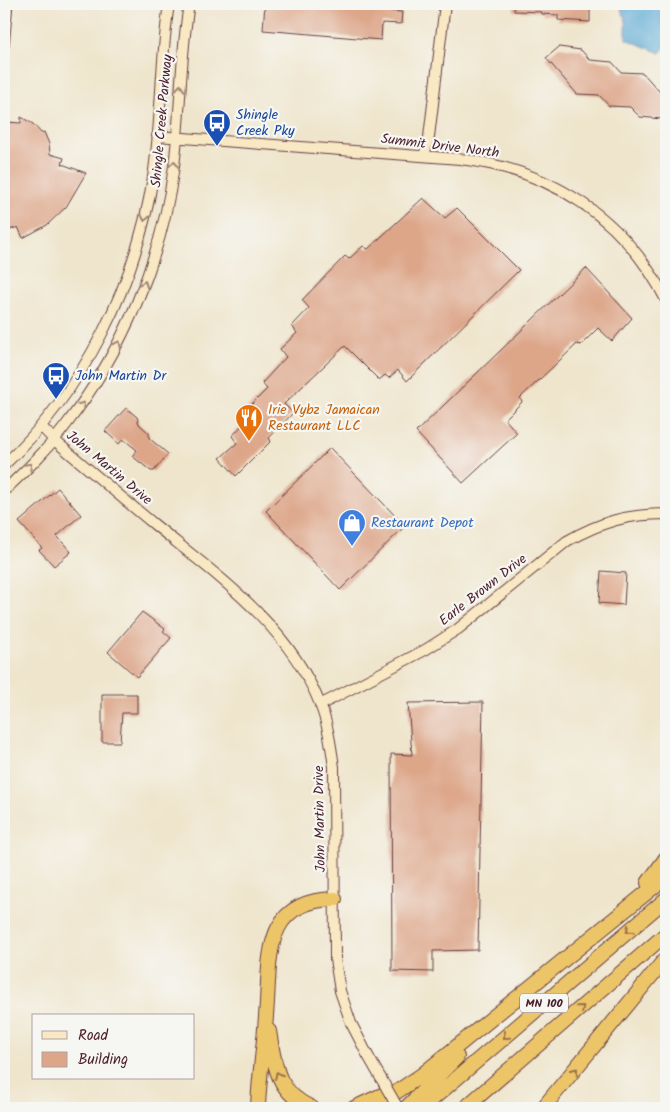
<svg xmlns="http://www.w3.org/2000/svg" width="670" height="1112" font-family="Kalam,sans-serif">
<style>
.water{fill:#5aa9d4;stroke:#526480}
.building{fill:#dda689}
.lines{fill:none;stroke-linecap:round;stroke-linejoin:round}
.secondary-casing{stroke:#633d43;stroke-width:12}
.highway-casing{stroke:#633d43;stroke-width:16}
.secondary{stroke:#f8e8c3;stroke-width:10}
.highway{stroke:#edc569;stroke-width:14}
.secondary-bridge-casing{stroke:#633d43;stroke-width:12;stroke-linecap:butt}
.secondary-bridge{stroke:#f8e8c3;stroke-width:10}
.oneway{stroke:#a18477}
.oneway2{stroke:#9c724a}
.labels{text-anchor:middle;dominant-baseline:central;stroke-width:4.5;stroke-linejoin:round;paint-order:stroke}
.shield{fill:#f6f6f2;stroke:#7e6067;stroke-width:1}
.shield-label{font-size:12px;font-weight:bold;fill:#4a1f2b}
.transit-label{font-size:14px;fill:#164399;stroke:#f6f6f2;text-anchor:start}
.street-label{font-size:14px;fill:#4a1f2b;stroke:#f6f6f2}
.food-label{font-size:14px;fill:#c56008;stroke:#f6f6f2;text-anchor:start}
.shop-label{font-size:14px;fill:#366cbe;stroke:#f6f6f2;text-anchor:start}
</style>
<rect width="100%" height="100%" fill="#f6f6f2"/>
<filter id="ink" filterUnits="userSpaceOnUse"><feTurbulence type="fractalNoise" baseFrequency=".02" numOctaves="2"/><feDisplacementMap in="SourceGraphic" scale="10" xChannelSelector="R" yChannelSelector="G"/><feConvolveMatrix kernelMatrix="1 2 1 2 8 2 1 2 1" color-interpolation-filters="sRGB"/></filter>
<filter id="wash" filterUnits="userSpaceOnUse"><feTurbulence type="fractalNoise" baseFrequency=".0096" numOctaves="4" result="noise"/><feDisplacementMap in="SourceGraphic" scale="20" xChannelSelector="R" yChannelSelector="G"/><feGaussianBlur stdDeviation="1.12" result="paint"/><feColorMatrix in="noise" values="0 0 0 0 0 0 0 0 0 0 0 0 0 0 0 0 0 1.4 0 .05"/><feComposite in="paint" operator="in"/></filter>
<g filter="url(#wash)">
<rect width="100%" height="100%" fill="#efe5cc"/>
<path class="water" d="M619,4H666V46L660,53L626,39V21Z"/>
<g id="blocks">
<path class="building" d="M4,4H13L9,47H4Z
M265,4H294L402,12L401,24L382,23L381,40L263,30Z
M514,4H590V22L558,20V15L542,14V12L514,11Z
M559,47L581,50L590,60L612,62L621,72L643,73L666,99V115L662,119L640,117L630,107L609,106L599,95L577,94L546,58Z
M21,117L33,124L41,133L44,132L49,144L50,154L64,158L62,164L86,173L66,207L47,225L23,238L18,227L4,232V122L21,123Z
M423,198L445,218L457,208L519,270L407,381L398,370L389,378L385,375L379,380L345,346L284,404L293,413L269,438L271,441L236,476L220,458L237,443L232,436L249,418L244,412L267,389L262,383L286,357L280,349L297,333L292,326L309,308L302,300L345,256L349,259L363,246L368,249Z
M586,268L632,318L612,341L598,328L581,345L577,344L520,398L522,402L505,419L517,433L463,483L416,432Z
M126,408L137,417L139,424L149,433V438L168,454L154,471H151L132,456L137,450L123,439L119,444L105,431Z
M330,448L405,526L340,590L266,511Z
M58,488L81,515L57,536L71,552L54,566L39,550L42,548L19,522Z
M601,571L626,573L624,605L599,603Z
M142,612L165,629L163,631L171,638L137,677L108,652Z
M102,694H137V713H122L120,742H102Z
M483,702L478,950L433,951V972L392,971L391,754L412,755L408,703Z"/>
</g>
</g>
<g filter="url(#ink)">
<use href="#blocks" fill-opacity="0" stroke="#633d43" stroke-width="1"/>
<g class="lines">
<defs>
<path id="secondary" d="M157,136L460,159C551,170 624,217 666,300
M424,156L429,137L445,4
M41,426L53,439C87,468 121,497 155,525C219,577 288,625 320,704C328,724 331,746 334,767L335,959L340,991L351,1023L367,1054
M4,465C84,390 136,285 153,177C162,120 160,61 169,4
M4,491C25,471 48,449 66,425C123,351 162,259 174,166C181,112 180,58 189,4
M320,705L425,650L458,629L567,541C601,522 627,514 666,514"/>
<path id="highway" d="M648,883L666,858
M269,1031C275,1066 276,1092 312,1108
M258,1108C259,1077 264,1047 266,1016C271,962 260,900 335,899
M354,1108L382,1095
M373,1108L423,1074L666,877
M406,1108L457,1057
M422,1108L666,899
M465,1108L666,934
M543,1108L666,958"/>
</defs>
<use href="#secondary" class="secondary-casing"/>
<use href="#highway" class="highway-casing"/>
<use href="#secondary" class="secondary"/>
<use href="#highway" class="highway"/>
<defs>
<path id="secondary-bridge" d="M367,1054L398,1108"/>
</defs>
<use href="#secondary-bridge" class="secondary-bridge-casing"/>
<use href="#secondary-bridge" class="secondary-bridge"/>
</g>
<defs><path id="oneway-chevron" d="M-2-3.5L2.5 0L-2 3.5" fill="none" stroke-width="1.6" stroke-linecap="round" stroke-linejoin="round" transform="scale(1.25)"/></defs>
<g class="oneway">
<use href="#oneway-chevron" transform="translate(180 88) rotate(-86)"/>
<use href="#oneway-chevron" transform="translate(174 164) rotate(-83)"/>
<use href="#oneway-chevron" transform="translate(145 218) rotate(103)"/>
<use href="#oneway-chevron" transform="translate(144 284) rotate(-69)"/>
<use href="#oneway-chevron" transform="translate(118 344) rotate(-64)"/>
<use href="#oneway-chevron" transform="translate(82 405) rotate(-54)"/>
<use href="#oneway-chevron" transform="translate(29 466) rotate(-46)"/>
</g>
<g class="oneway2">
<use href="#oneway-chevron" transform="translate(629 930) rotate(139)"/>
<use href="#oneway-chevron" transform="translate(581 1008) rotate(-41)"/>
<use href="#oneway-chevron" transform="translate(506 1036) rotate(139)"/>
<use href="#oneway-chevron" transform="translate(575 1071) rotate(-51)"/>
<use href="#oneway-chevron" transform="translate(278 1075) rotate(-115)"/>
</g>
</g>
<defs>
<symbol id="bus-pin" viewBox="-11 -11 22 30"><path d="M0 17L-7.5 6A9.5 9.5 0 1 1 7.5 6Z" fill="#1a4fb4" stroke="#f6f6f2"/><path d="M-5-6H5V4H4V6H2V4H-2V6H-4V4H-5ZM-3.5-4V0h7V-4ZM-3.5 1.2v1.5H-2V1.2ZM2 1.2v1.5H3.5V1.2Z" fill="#fff"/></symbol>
<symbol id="restaurant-pin" viewBox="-11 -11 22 30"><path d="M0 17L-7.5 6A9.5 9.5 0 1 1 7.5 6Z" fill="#e8710a" stroke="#f6f6f2"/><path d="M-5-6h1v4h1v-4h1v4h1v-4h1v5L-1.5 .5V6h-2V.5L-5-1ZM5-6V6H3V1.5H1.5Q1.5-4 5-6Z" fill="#fff"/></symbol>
<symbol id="shop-pin" viewBox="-11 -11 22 30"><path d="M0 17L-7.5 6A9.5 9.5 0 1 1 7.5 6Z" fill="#3f7fe0" stroke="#f6f6f2"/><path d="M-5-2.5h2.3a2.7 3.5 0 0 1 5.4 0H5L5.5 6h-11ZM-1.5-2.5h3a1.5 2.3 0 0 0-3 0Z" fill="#fff"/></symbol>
</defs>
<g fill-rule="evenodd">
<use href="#bus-pin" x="201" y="107" width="32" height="43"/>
<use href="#bus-pin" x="40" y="360" width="32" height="43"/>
<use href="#restaurant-pin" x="233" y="402" width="32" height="43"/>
<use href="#shop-pin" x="336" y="507" width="32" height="43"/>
</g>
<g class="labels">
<rect class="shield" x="520" y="993.5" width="48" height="19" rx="4"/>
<g class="shield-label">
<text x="544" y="1003">MN 100</text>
</g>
<g class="transit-label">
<text x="236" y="115">Shingle<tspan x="236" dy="16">Creek Pky</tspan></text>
<text x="75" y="376">John Martin Dr</text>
</g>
<g class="street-label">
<text transform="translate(162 121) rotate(-85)">Shingle Creek Parkway</text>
<text transform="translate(440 146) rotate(7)">Summit Drive North</text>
<text transform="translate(109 468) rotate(40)">John Martin Drive</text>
<text transform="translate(483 590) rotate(-38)">Earle Brown Drive</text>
<text transform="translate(320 819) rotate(-91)">John Martin Drive</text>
</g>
<g class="food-label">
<text x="268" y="410">Irie Vybz Jamaican<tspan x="268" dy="16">Restaurant LLC</tspan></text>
</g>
<g class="shop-label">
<text x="371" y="523">Restaurant Depot</text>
</g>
</g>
<rect width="670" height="1112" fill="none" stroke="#f6f6f2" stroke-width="20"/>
<rect x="32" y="1014" width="162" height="65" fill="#f6f6f2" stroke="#b1a0a2"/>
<rect x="42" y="1031" width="25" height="8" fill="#f8e8c3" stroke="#b1a0a2"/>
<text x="78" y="1040" font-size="15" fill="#4a1f2b">Road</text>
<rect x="42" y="1052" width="25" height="15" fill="#dda689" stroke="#b1a0a2"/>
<text x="78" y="1064" font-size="15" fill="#4a1f2b">Building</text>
</svg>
